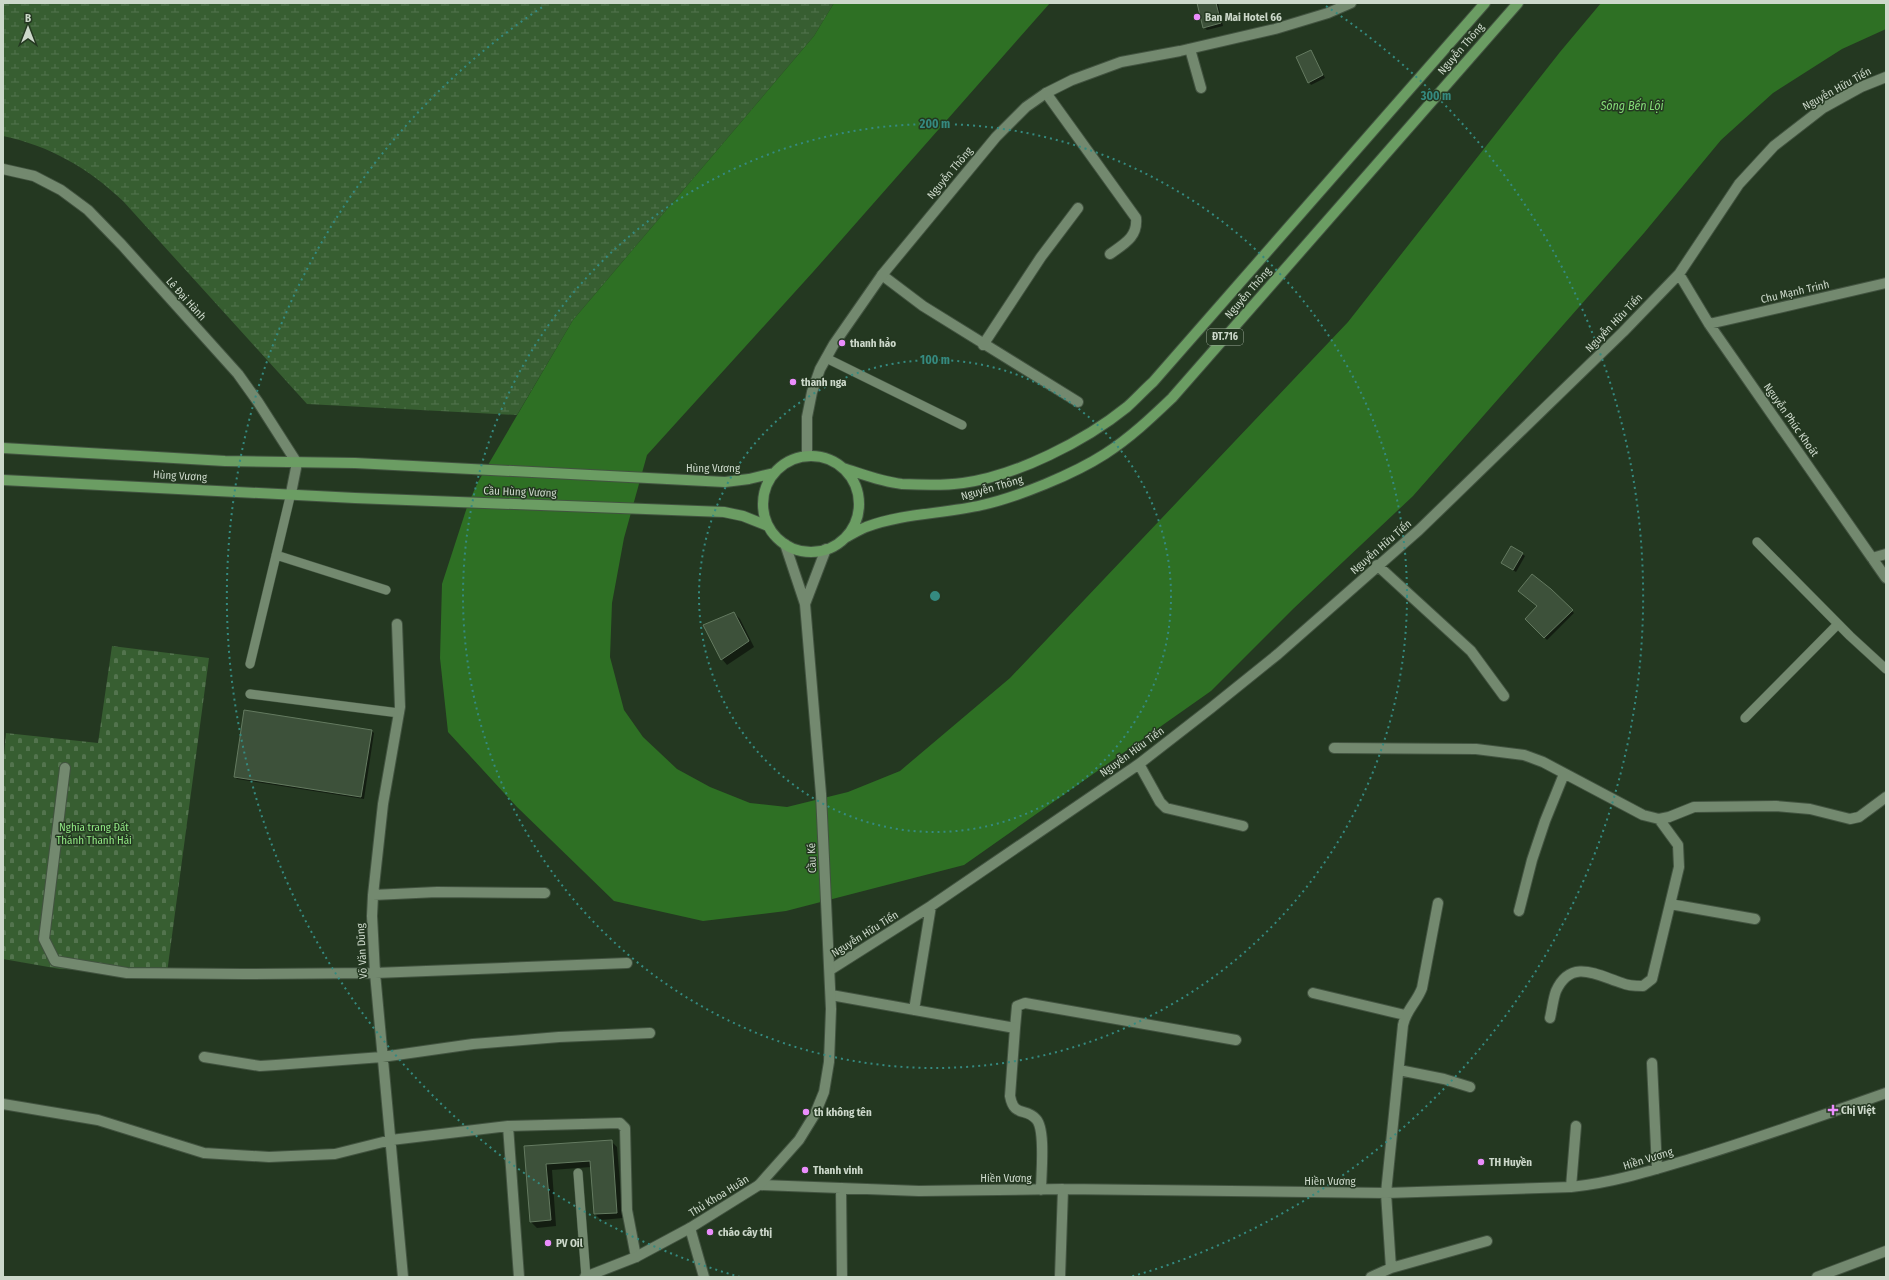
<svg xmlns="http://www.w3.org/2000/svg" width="1889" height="1280" font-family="'Fira Sans Condensed',sans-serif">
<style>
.wetland{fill:url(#wetland-marsh)}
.cemetery{fill:url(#cemetery-stones)}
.water{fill:#2e7024}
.shadow{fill:#0007}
.building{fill:#3d513a;stroke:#647a60}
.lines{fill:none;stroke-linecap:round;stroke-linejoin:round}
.lane-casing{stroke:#425340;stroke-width:10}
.street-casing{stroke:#425340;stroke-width:12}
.secondary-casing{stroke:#425340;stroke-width:12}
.primary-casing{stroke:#425340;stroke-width:12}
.lane{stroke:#73896f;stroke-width:9}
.street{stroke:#73896f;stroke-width:10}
.secondary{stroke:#73896f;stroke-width:10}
.primary{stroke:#6b9d63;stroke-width:10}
.ring{fill:none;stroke:#358a80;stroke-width:2;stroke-dasharray:2 4}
.poi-dot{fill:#eb8dfc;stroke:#243821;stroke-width:1.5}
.labels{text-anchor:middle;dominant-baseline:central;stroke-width:3;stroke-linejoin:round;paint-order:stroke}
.shield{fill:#243821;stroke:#9aa897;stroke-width:1}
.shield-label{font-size:10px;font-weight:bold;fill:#ccd8ca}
.poi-label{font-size:11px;font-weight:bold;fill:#ccd8ca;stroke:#243821;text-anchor:start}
.street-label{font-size:11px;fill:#ccd8ca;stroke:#243821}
.park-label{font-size:11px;fill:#91e884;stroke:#243821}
.water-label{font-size:12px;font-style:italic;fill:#85dc78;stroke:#243821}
.centre{fill:#358a80;stroke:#243821;stroke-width:2}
.ring-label{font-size:12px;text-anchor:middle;font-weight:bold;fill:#358a80;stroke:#243821;stroke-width:3;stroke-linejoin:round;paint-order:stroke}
</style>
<defs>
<pattern id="wetland-marsh" width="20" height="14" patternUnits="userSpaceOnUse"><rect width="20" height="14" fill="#375e31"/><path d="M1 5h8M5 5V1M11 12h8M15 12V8" fill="none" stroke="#53744e"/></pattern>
<pattern id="cemetery-stones" width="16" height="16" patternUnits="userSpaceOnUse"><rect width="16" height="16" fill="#375e31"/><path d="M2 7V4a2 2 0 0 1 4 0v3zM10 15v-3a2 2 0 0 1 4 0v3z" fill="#53744e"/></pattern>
</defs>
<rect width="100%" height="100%" fill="#243821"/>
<path class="wetland" d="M3,3H834L814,36L573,320L517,415L307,404L123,201C88,168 50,146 3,136Z"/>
<path class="cemetery" d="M112,646L209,658L167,973L60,969L3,959V765L6,733L98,743Z"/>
<path class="water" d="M834,3H1050L813,272L647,455L624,538L612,603L610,657L624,710L643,737L677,769L710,787L750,803L787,807L848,792L900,771L1010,678L1348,322L1560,52L1601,3H1886V29L1842,49L1773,93L1721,140L1644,233L1413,496L1293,609L1211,691L964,865L786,911L703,921L614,901L517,807L448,732L440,658L442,584L468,504L478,482L573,320L814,36Z"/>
<path class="shadow" d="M1198,3H1218L1223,26L1207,30L1204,27Z
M1311,51L1325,78L1311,85L1309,82Z
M1512,547L1525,556L1516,572L1502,563Z
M1550,589L1574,613L1547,640L1526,619L1539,607Z
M734,613L740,619L754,647L727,665L722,659Z
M371,730L374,733L364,799L237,779L235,777Z
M611,1141L617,1147L623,1218L601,1220L595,1214L591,1167L552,1170L556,1226L537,1228L531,1222L525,1147Z"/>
<path class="building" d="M1197,3H1216L1221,23L1203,28Z
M1311,50L1323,75L1308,83L1296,57Z
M1511,546L1523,553L1513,570L1501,563Z
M1532,574L1551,589L1573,610L1544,638L1525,619L1537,606L1518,591Z
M734,612L749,641L721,660L703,625Z
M244,710L372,730L361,797L234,777Z
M612,1140L617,1213L594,1214L590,1161L546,1164L551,1220L530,1222L524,1146Z"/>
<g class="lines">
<defs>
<path id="lane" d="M826,358L962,425
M1757,542L1850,636L1886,669
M276,555L386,590
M250,664L291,493
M250,694L399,713
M1745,718L1838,624
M578,1173L586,1277"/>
<path id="street" d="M1190,49L1201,88
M1046,93L1136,218C1138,237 1124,244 1110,254
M3,169L34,176L61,190L88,210L122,245L238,374L258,402L297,463L291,493
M1679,274L1709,324L1886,578
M882,275L923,306L1078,402
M1709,324L1886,283
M983,345L1041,257L1078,208
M1872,558L1886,554
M1377,565L1471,651L1504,696
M397,624L400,707L383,804L373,895L372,916L375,973L403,1277
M1334,748L1476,749L1524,755L1543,762L1643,815L1659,819L1669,817L1694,807L1776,806L1810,809L1850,819L1859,817L1886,797
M1139,764L1160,802L1166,808L1243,826
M65,768L44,939L55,961L127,973L242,974L375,973L627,963
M373,895L437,892L545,893
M1670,904L1755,919
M1519,911L1532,860L1545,821L1564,774
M830,970L931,906L1139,764L1211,708L1278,654L1419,530L1623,332L1679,274L1739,184L1774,146L1823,108L1861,87L1886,77
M1313,993L1405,1015
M831,995L1015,1028L1017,1006L1025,1003L1236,1040
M914,1010L931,906
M1550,1018C1552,1010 1553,999 1556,991C1571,958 1597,975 1622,983C1628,986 1636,986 1643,986L1652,979L1679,867L1678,845L1659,819
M1015,1028L1010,1096C1014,1118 1026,1107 1036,1119C1046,1129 1041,1174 1041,1190
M204,1057L260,1066L276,1065L382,1057L473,1044L559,1037L650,1033
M1652,1063L1657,1169
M1399,1070L1444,1079L1470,1087
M3,1104L98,1120L204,1153L269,1157L335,1154L391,1140L508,1126L620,1123L625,1128L627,1210L636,1257
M508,1126L519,1277
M759,1185L919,1191L1063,1189L1386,1193L1571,1187C1612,1183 1650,1171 1690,1159C1756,1139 1821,1116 1886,1093
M1571,1187L1576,1126
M841,1188L842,1277
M690,1228L704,1277
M1391,1268L1386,1193L1403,1025C1406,1010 1417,1002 1422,988L1438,903
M1060,1277L1063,1189
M1371,1277L1391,1268L1487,1241
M1817,1277L1886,1251"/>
<path id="secondary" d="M807,456V417L812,392L820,369L834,344L882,275L996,137L1026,107L1046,93L1072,80L1121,62L1180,51L1275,29L1328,13L1351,3
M805,604L826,549
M585,1277L636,1257L690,1228L759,1185L799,1140L815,1114L824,1092L829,1062L831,1009L821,794L805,604L785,544"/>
<path id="primary" d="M3,448L225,461L355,463L725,482L749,479L774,473
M763 504a48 48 0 1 1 96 0a48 48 0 1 1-96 0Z
M843,468C862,474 882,482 902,484C922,485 942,486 963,483C1016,476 1085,441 1127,407C1136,399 1144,390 1153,382L1485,3
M3,480L355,498L724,512L743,516L768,526
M845,538C852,534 859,530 866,527C903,513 944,514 982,505C1018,497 1074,474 1105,454C1130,438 1151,418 1172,398L1518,3"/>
</defs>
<use href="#lane" class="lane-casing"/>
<use href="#street" class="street-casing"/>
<use href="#secondary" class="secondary-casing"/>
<use href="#primary" class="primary-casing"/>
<use href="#lane" class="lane"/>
<use href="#street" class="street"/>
<use href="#secondary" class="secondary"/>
<use href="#primary" class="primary"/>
</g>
<g class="ring">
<circle cx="935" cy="596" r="236"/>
<circle cx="935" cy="596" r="472"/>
<path d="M740 1277A708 708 0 0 1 544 6M1326 6A708 708 0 0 1 1130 1277"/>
</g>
<g class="poi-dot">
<circle cx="1197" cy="17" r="4"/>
<circle cx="842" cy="343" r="4"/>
<circle cx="793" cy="382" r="4"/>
<path d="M1831 1104h4v4h4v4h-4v4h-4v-4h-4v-4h4z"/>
<circle cx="806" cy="1112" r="4"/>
<circle cx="1481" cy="1162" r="4"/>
<circle cx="805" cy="1170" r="4"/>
<circle cx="710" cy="1232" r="4"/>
<circle cx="548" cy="1243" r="4"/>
</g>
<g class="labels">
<rect class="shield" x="1207" y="329" width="36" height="16" rx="3"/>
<g class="shield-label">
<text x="1225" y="337">ĐT.716</text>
</g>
<g class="poi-label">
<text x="1205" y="17">Ban Mai Hotel 66</text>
<text x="850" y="343">thanh hảo</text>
<text x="801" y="382">thanh nga</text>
<text x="1841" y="1110">Chị Việt</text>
<text x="814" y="1112">th không tên</text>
<text x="1489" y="1162">TH Huyền</text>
<text x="813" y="1170">Thanh vinh</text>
<text x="718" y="1232">cháo cây thị</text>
<text x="556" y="1243">PV Oil</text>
</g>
<g class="street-label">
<text transform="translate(1461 49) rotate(-49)">Nguyễn Thông</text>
<text transform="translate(1837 89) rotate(-29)">Nguyễn Hữu Tiến</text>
<text transform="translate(950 173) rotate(-50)">Nguyễn Thông</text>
<text transform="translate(1795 292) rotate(-13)">Chu Mạnh Trinh</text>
<text transform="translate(1248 293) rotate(-49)">Nguyễn Thông</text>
<text transform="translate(186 299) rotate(48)">Lê Đại Hành</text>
<text transform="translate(1614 323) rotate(-46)">Nguyễn Hữu Tiến</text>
<text transform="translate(1791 420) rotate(55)">Nguyễn Phúc Khoát</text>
<text x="713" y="468">Hùng Vương</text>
<text transform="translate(180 476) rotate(3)">Hùng Vương</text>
<text transform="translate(992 488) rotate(-16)">Nguyễn Thông</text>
<text transform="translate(520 492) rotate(2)">Cầu Hùng Vương</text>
<text transform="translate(1381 547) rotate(-41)">Nguyễn Hữu Tiến</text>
<text transform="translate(1132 752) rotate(-36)">Nguyễn Hữu Tiến</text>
<text transform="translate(812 858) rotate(-92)">Cầu Ké</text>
<text transform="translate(865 934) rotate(-32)">Nguyễn Hữu Tiến</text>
<text transform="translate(362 951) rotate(-93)">Võ Văn Dũng</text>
<text transform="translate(1648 1159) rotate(-17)">Hiền Vương</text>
<text x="1006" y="1178">Hiền Vương</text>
<text x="1330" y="1181">Hiền Vương</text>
<text transform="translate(719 1196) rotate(-32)">Thủ Khoa Huân</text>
</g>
<g class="park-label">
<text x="94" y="827">Nghĩa trang Đất<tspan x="94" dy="13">Thánh Thanh Hải</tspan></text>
</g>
<g class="water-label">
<text x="1632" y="106">Sông Bến Lội</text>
</g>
</g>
<circle cx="935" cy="596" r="6" class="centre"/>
<g class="ring-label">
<text x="1436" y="100">300 m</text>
<text x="935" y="128">200 m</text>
<text x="935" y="364">100 m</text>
</g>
<rect width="1889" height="1280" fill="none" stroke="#ccd8ca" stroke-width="8"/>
<g transform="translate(28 28)" stroke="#243821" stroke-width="3" paint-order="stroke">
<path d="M0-3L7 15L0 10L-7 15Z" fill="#ccd8ca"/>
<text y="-6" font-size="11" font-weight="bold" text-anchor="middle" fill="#ccd8ca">B</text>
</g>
</svg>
